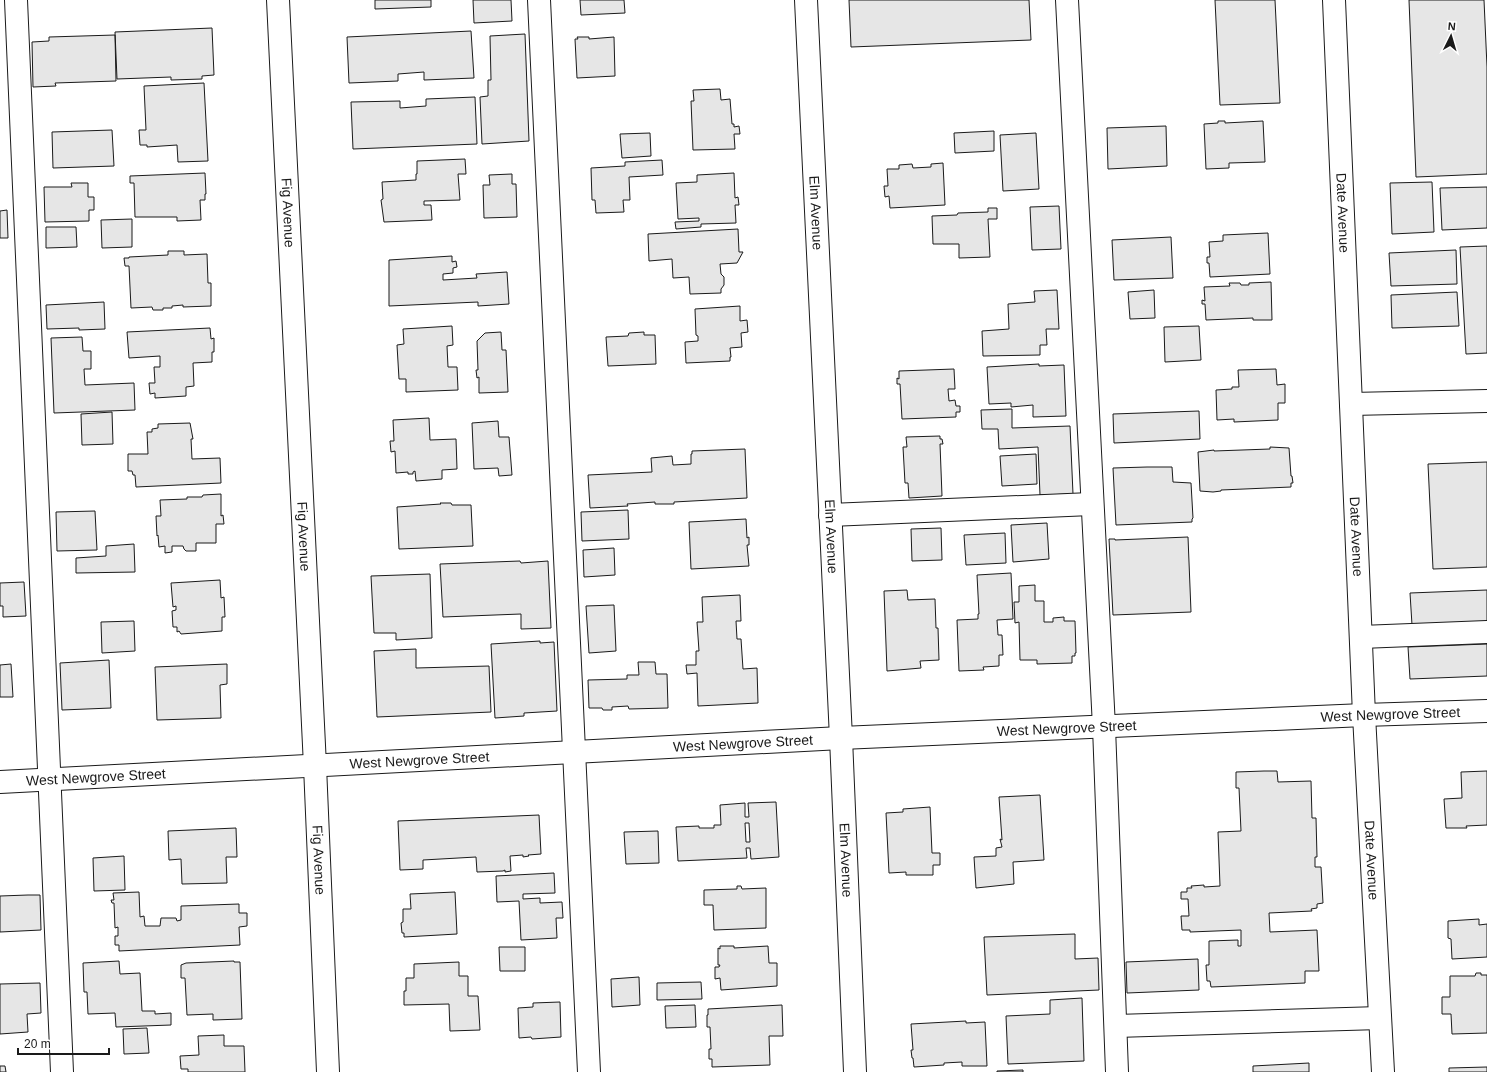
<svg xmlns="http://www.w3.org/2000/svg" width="1487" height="1072" font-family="Arial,sans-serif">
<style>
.building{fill:#e6e6e6;stroke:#1a1a1a;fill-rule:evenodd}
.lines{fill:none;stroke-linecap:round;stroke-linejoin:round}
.minor-casing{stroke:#1a1a1a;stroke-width:24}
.minor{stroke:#fff;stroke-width:22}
.labels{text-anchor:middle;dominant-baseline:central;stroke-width:3;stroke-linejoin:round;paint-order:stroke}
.street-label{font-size:14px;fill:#1a1a1a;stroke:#fff}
</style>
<rect width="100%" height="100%" fill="#fff"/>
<path class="building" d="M375,0H431V7L375,9Z
M473,0H511L512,21L474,23Z
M580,0H624L625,13L581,15Z
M849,0H1029L1031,40L851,47Z
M1215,0H1275L1280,103L1220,105Z
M1409,0H1484L1487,67V174L1416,177Z
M212,28L214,75L202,76V79L171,80V77L117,79L115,32Z
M471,31L474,78L424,80V72L398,74V81L349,83L347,37Z
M525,34L529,141L482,144L480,97L488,96V80H491L490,36Z
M115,35L116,81L55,83L56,86L33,87L32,42L49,41V37Z
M577,37H589V39L614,37L615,76L577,78L575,39H578Z
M204,83L208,161L178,162L177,145L147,147V145H140L139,130H146L144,86Z
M720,89L721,100L730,99L732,124H734V127L739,126L740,134H734L735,149L693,150L691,101H694L693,90Z
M475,97L477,144L353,149L351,102L400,101V108L426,106V99Z
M1218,121H1225V123L1263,121L1265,162L1229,163V168L1206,169L1204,124L1218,123Z
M1166,126L1167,166L1108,169L1107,128Z
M112,130L114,166L53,168L52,132Z
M994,131V151L955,153L954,133Z
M650,133L651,156L622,158L620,134Z
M1036,133L1039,189L1003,191L1000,135Z
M465,159L466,174H458L460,200L424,201V205H431L432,220L384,222L381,200L383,199L382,182L416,180V174H417V161Z
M662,160L663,175L629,177L630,200H623L624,212L596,213L595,200H592L591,168L625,166V162Z
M943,163L945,205L890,208L889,196L885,197L884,186H888L887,169H899V165L912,164L913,168L931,167V164Z
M205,173L206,194H205V200H200L201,220L177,221V217H135L134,183H130V176Z
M734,173L735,198L738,197L739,205H735L736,223L701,224V227L676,229L675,222L699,221V218L678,219L676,183L697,182V175Z
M512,174V184H516L517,217L484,218L483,185H490L489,175Z
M1432,182L1434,232L1392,234L1390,183Z
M71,183H88V197H94V210H89V221L45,222L44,187H72Z
M1487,187V228L1442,230L1440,188Z
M1059,206L1061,249L1032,250L1030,207Z
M988,208H997V219H988L990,257L959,258V244H933L932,216L957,215L958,213L988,212Z
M7,210L8,238H0V211Z
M132,219V247L102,248L101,220Z
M46,227H76L77,247L46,248Z
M738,229L739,252H743L737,263L720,264L721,274L724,277V285L721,289V293L690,294L689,277L673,278L672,259L649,261L648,234Z
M1268,233L1270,274L1210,277L1209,263H1207V257H1210L1209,242L1223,241V235Z
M1171,237L1173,278L1114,280L1112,240Z
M1487,246V353L1466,354L1460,247Z
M1456,250L1457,284L1391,286L1389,253Z
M168,251H184V255L207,254L208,283H211V306L183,307V305L172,306V308H163V310H153L152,307L131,308L129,266H125L124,258H129V257L168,255Z
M452,256V262L456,261L457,267L453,268V273L443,274V280L477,278L476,274L507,272L509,304L478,306V302L389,306V260Z
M1271,282L1272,320H1253V318L1206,320L1205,304H1202V300L1205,301L1204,287L1230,286L1229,283H1240L1241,285H1249V283Z
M1057,290L1059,329H1046L1047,345H1040V355L983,356L982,331L1009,329L1008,304L1035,302L1034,291Z
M1154,290L1155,318L1130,319L1128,292Z
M1457,292L1459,326L1392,328L1391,295Z
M104,302L105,329L79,330V328L47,329L46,305Z
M740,306V321L747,320L748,332L741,333L742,347L730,348L731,357H730V361L686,363L685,342L698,341V336L696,335L695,309Z
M452,326L453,345L447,346L448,367H457L458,390L406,392V379H399L397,345L404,344L403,329Z
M1199,326L1201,360L1165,362L1164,327Z
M210,328L211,339L214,338V352H212V362L193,363L194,386L186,387V396L155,398V393L150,394L149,383H155L154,367H160V356L129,358L127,332Z
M501,332L502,350H506L508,392L479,393V377L477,378L476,370H478L477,341L485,333Z
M644,332V335H655L656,364L608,366L606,337L628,336L629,333Z
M82,337L83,351H91V369H84L85,385L134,383L135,410L54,413L51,338Z
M1039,364V366L1064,365L1066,416L1033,417V405L1011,407V403L989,404L987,367Z
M954,369L955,389H948L949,401L955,400L956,406H960V412H956V417L902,419L900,384H897V378L899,379V371Z
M1276,369L1277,385L1285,384V403H1278V420L1234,422V419L1217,420L1216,390L1232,389V387H1239L1238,370Z
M1012,409V428L1070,426L1073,494L1040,495L1038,447L999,449L998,429H982L981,410Z
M1199,411L1200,439L1114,443L1113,414Z
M112,412L113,444L82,445L81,414Z
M429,418L430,440L456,439L457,469L442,470V479L416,481L415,471L413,472V474H408V472L396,473L395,451L391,452L390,441H394L393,420Z
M498,421L499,437H509L512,475L499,476L498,468L474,469L472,423Z
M190,423L193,439H191L192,459L220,458L221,483L136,487L135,475H133L132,471H128V454H148L147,432H152V429L158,428V424Z
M940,436V439H942L943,444H940L942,496L909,498L908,483H905L903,447H907L906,437Z
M1270,447L1289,448L1291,476H1292L1293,483H1291V487L1221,490V491L1213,492L1200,491L1198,452L1214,450V451L1270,449Z
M745,449L747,498L674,502V504H655V502L627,504L628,506L590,508L588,475L652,472L651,458L672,456L673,465L691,464V454H692V451Z
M1036,454L1037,484L1002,486L1000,456Z
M1487,462V567L1433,569L1428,464Z
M1147,467H1172L1173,482L1191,483L1193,518L1192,519V522L1116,525L1113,468Z
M221,494V516L223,515L224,524H216V543H196V551H186L184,549L183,546H172V552L165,553V546L159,547L158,535L157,536L156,516H161L160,500L187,499V497H202L203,495Z
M440,503H451L452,505H471L473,546L399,549L397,507L441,504Z
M628,510L629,539L582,541L581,512Z
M95,511L97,550L57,551L56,512Z
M746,519L747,538L749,537V545H747L749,566L691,569L689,522Z
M1047,523L1049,559L1013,562L1011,525Z
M941,528L942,560L912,561L911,529Z
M1005,533L1006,563L966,565L964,535Z
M1188,537L1191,612L1113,615L1109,539H1115V540Z
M134,544L135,572L76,573V558L106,556V546Z
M614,548L615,575L584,577L583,550Z
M520,561L521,563L548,561L551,628L521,629V614L443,617L440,564Z
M1011,573L1013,619L997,620L998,635H1002L1003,655H999V666L983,667L984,670L959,671L957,620L978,619V614H979L977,575Z
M430,574L432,638L396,640V633H374L371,576Z
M220,580L221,598L224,597L225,617H222V631L181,634L179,631L177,632V627H173L172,611L176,610V606L173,607L171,583Z
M24,582L26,616L3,617V606H0V583Z
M1035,585V601H1044V622H1053V618L1064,617V621H1075L1076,653H1075V656H1072V663L1037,664V660H1020L1019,622L1015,623L1014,602H1019V586Z
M907,590L908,600L935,599L936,628H938L939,660L920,661L921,668L887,671L884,591Z
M1487,590V622L1412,625L1410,593Z
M740,595L741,621H736L737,639H741L743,669L757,668L758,703L698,706L697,673L687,674L686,665H696V651H699L697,622H703L702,597Z
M614,605L616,651L589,653L586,606Z
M134,621L135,651L102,653L101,622Z
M540,641V643L554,642L557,711L524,713V716L495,718L491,644Z
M1487,644V676L1410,679L1408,647Z
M416,649V668L489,666L491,712L377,717L374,651Z
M109,660L111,708L62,710L60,663Z
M638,662H655L656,674H667L668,708L629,709L628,706L612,707V710H603L602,708H589L588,680L627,679V675H639Z
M11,664L13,697H0V665Z
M227,664V684L220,685L221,718L157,720L155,667Z
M1264,771H1277L1278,782L1311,781L1312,818H1316L1317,857H1315V867H1321L1323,903L1317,904V908L1311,909L1312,911L1269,913L1270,932L1317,930L1319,971H1305V983L1211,987L1210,981H1207L1206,965H1209V941L1238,940V946H1241V930L1190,932V930H1182L1181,916H1189L1188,899H1181V892H1187V888H1192L1191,886L1204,885V887L1220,886L1218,832L1241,831L1239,788H1236V772Z
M1487,771V825L1466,826L1467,828H1446L1444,799L1462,798L1461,772Z
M1040,795L1044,860L1013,862L1014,884L976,888L974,857L996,856V848L1002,847L1000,839L1002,840L999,797Z
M776,802L779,857L751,859L750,848H746L747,858L678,861L676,827L699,826V828H714V825H721L720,805L745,803V817H749L748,803ZM745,823H749L750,842H746Z
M930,807L932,853H940V865H933V875H906V872L889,873L886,813L903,812V809Z
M539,815L541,854L528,855L529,856L523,857V855L510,856L511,871L505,872V870L503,871L477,872L476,857L423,860V869L400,870L398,821Z
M236,828L237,857H226L227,883L182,884L181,859L169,860L168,831Z
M658,831L659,863L626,864L624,832Z
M124,856L125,890L94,891L93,858Z
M554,873L555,893L523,894V899L540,898V903L562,902L563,918H556L557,938L521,940L519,901L497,902L496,876Z
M737,886H741L742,889L766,888V928L714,930L713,905H704V890L737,889Z
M139,892L140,917L144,916L145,926H160L161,918H176L177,921L181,920V906L239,904V913H247V926L239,927L240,945L119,951V945H115V936H118V927L115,928L114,903H112L111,900H114L113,893Z
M455,892L457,934L404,937V933H402L401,923L403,922V909H411L410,894Z
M28,895H40L41,930L0,932V896Z
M1479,919V925L1487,924V957L1452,959L1451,939L1448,938V921Z
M1075,934V959L1098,958L1099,990L987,995L984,937Z
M720,946H734V948L768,946L769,963H777V986L721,990L720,978L715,979V967H719L720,965H718V948L720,949Z
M499,947H525V971H500Z
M1198,959L1199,990L1127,993L1126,962Z
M119,961L120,974L140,973L142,1011H155V1014L171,1013V1025L116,1027L115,1013L88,1014L87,992H84L83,963Z
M234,961V962H240L242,1019L213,1020V1014L187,1015L185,978H181V965L186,963Z
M459,962V976H468V996H478L480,1030L450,1031L449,1004L404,1005V991H406V978H414V964Z
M1476,973H1481V975H1487V1033L1452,1034L1451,1014H1442V997H1450V976H1475Z
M639,977L640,1005L612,1007L611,979Z
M701,982L702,999L657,1000V983Z
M40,983L41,1013L27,1014L28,1032L0,1034V984Z
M1082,998L1084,1061L1008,1064L1006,1016L1050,1014V1000Z
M560,1002L561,1037L532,1039L531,1037L519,1038L518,1008L533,1007V1003Z
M695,1005L696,1027L666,1028L665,1006Z
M782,1005L783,1036H769L770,1065L712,1067V1059H709V1049H711L710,1027H707V1015H708V1009Z
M966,1021V1023L985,1022L987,1066H962V1062L944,1063V1065L914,1067L913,1058H912L911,1050H913L911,1024Z
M147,1028L149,1053L124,1054L123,1029Z
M224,1035V1046H244L245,1072H188V1069H181L180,1056L199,1055L198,1036Z
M1309,1063V1072H1253V1066Z
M0,1066H5L6,1072H0Z
M1487,1067V1072H1449V1068Z
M1023,1070V1072H997V1071Z"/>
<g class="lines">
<defs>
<g id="minor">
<path d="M16,0L62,1072"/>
<path id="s1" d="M278,0L315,766L328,1072"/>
<path d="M539,0L589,1072"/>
<path id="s2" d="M806,0L841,738L855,1072"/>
<path d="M1067,0L1104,727L1117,1072"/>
<path id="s3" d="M1334,0L1364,715L1383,1072"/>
<path d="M1351,404L1487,401"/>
<path d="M830,515L1091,504"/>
<path d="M1361,637L1487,632"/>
<path id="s4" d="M0,782L841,738L1364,715L1487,711"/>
<path d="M1116,1026L1380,1018"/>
</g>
</defs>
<use href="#minor" class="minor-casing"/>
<use href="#minor" class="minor"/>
</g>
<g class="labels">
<g class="street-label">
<text stroke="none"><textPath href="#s1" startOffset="213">Fig Avenue</textPath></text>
<text stroke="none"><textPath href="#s2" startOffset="213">Elm Avenue</textPath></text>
<text stroke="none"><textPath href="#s3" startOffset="213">Date Avenue</textPath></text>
<text stroke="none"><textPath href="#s1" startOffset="537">Fig Avenue</textPath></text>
<text stroke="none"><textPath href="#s2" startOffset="537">Elm Avenue</textPath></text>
<text stroke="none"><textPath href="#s3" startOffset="537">Date Avenue</textPath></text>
<text stroke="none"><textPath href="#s4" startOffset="1392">West Newgrove Street</textPath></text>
<text stroke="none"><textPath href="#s4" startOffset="1068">West Newgrove Street</textPath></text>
<text stroke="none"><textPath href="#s4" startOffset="744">West Newgrove Street</textPath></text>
<text stroke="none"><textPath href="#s4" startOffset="420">West Newgrove Street</textPath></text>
<text stroke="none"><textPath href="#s4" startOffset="96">West Newgrove Street</textPath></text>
<text stroke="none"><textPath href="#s1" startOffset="861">Fig Avenue</textPath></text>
<text stroke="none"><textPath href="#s2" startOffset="861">Elm Avenue</textPath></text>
<text stroke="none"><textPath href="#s3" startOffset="861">Date Avenue</textPath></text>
</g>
</g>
<g transform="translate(1451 36) rotate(5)" stroke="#ffffff" stroke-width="3" paint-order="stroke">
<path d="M0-3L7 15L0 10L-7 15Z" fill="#1a1a1a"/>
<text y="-6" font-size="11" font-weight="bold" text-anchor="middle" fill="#1a1a1a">N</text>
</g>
<path d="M18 1048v6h91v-6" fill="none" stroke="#1a1a1a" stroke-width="2"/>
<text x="24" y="1048" font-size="12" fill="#1a1a1a" stroke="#ffffff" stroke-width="3" paint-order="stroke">20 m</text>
</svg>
